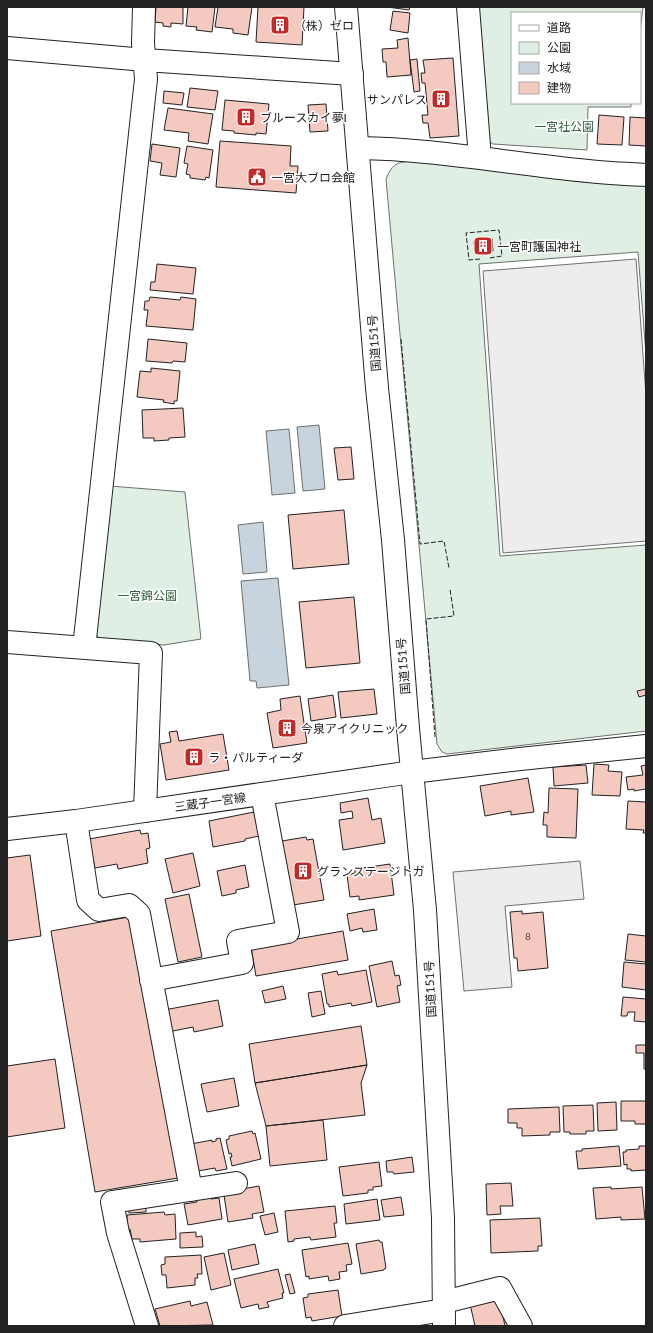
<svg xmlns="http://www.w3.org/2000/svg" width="653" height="1333" font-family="Lato,'Noto Sans JP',sans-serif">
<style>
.green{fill:#e0efe3;stroke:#6f6f6f}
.parking{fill:#ededed;stroke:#6f6f6f}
.water{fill:#c7d3dd;stroke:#6f6f6f}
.building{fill:#f3c9c0;stroke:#222}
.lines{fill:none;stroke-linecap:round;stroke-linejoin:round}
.minor-casing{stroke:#222;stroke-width:24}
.major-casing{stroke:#222;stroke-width:24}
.highway-casing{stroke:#222;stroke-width:24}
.minor{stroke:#fff;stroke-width:22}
.major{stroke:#fff;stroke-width:22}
.highway{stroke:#fff;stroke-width:22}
.fence{stroke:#222;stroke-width:1;stroke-dasharray:5 2;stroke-linecap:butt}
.labels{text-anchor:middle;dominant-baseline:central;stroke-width:3;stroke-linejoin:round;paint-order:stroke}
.number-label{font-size:10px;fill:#564c4a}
.poi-label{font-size:12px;fill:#222;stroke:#fff;text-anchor:start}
.park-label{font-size:12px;fill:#2f5e38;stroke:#fff}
.street-label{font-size:12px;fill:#222;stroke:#fff}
</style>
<rect width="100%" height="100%" fill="#fff"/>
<path class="green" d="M477,7H643L640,33V13H512V103H631V107H588L587,150L493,144L487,140Z
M415,161L582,182L646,185V355L638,252L479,264L500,556L646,545V731L447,754L442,752L437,744L386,179C393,162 398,162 415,161Z
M110,486L185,492L201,639L164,645L100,639L95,633Z"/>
<path class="parking" d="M636,259L646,396V541L503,553L483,271Z
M580,861L584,899L505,906L512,987L464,991L453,872Z"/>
<path class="water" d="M319,425L325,489L303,491L297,427Z
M289,429L295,493L272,495L266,431Z
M263,522L267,572L243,574L238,525Z
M278,578L289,685L257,688L256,681H250L241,581Z"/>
<path class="building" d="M156,7H183V24L171,23V27L163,26V23L155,22Z
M188,7H215L212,32L196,30L197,27L186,26Z
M218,7H252L248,35L233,33V29L215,27Z
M258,7H304L302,45L256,42Z
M387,7H410L409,10Z
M393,11L410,13L408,33L390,30Z
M408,38L411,75L387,77L386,62H383L382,49L398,48L397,40Z
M453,58L459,136L430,138L428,123H423L422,115H428L425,83H422L421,73H425L423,60Z
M417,59L420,91L414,92L410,60Z
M190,88L218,91L215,110L187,107Z
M164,91L184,93L182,105L163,103Z
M225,100L269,104L266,134L256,133V135L234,133V131L222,130Z
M326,104L328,131L310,132L308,105Z
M168,108L213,114L208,144L188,141L189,133L164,130Z
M599,115L624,117L622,145L597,144Z
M630,117L646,118V146L629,145Z
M220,141L291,146L290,166H298L296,193L216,187Z
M152,144L180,148L176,177L160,175L162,163L150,161Z
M187,146L213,150L209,178L206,177L205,180L190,178V175L186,174L188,164L184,163Z
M492,239L493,251L475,253L474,241Z
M157,264L196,268L193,294L150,290L151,282H155Z
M150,297L180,300L181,297L196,299L193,330L146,326L148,310H144L145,301H149Z
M148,339L187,343L185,362L173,361L172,363L146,361Z
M151,368L180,371L177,401H174V404L163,402L164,400L137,397L140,371L151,372Z
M183,408L185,437L169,438V440L154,441V438H143L142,410Z
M351,447L354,479L338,480L334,448Z
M344,510L349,564L293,569L288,515Z
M354,597L360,663L306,668L299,602Z
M374,689L377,714L341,718L338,692Z
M646,689V695L639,697L637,691Z
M333,695L336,717L311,721L308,699Z
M300,696L307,743L273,748L267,713L281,710L280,699Z
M177,731L179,741L223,734L229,770L166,780L160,744L171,742L169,732Z
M594,764L609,765L608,771L622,772L620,796L592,795Z
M586,765L588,783L554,786L553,767Z
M646,765V789L634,791V789L628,790L626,777L643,775L641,766Z
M528,778L534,812L511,815V811L485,816L480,786Z
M549,788L578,789L576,838L547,837V825H543L544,812L548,813Z
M368,798L372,820L381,818L385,843L343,850L339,820L353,818L352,811L341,813L340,803Z
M628,801L646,802V833H643L644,830L626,829Z
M254,812L259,836L245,839V841L213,847L209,821Z
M140,830L141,834L148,833L150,848L146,849L148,863L118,869L117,864L95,868L89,839Z
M306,837L307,840L313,839L324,900L293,905L282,841Z
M193,853L200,886L173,893L165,859Z
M30,855L41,936L7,941V858Z
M390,864L394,895L359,900V896L350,897L347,875L355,873V869Z
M245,865L249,887L236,890V893L222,896L217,871Z
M189,894L202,957L178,962L165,899Z
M374,909L377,930L363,932L362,928L350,931L347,914Z
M522,911V914L543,912L548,968L518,971L517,958H514L510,912Z
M134,916L178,1178L95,1192L51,931Z
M343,931L348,960L256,976L251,947Z
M628,934L646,936V962L625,960Z
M392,961L395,976L399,975L401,985L397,986L400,1002L377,1007L369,966Z
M624,962L646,964V990L622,987Z
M366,970L372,1002L352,1006L351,1003L329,1007V1004H327L322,974L337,971L338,975Z
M283,986L286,999L265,1003L262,991Z
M321,991L325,1014L312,1017L308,993Z
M623,997L646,999V1022L634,1021L635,1012H628L627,1016H621Z
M218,1000L223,1026L194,1032L193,1027L168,1032L164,1010Z
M361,1026L367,1065L255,1083L249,1044Z
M636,1045H646V1069H644V1053H636Z
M55,1059L65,1128L7,1137V1066Z
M367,1065L361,1083L365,1115L266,1126L255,1083Z
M234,1078L239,1106L207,1112L201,1084Z
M621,1101H646V1124H635V1121H621Z
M616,1102L617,1130L598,1131L597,1103Z
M593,1105L594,1131H586V1134H570V1132H564L563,1106Z
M559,1107L560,1132H550V1135L522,1136V1128H517V1123H508V1109Z
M323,1120L327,1160L270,1166L266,1126Z
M252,1131L253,1134L255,1133L261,1159L232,1166L230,1157H232L231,1153L229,1154L226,1140L229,1139V1136Z
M220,1138L227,1169L216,1171L215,1168L198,1171L191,1144L212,1140V1142L216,1141V1139Z
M619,1146L621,1166L578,1169L576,1151H582V1149Z
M639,1146H646V1170L631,1171V1169H627V1164L624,1165L623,1152H626V1150L639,1149Z
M412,1157L414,1172L394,1174L393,1172H387L386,1161Z
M379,1162L382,1186L373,1187V1190H368V1193L343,1196L339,1167Z
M511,1183L513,1206H500L501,1214L487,1215L486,1184Z
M259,1186L264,1212L252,1214L253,1218L228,1222L224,1195L237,1190Z
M611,1187V1189L642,1187L645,1219L621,1220V1217L596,1219L593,1188Z
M196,1197H211V1199L219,1198L222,1219L188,1225L184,1204L197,1202Z
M401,1197L404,1215L384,1217L381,1200Z
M377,1199L380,1220L346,1224L344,1204Z
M146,1205V1212L129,1213L128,1206Z
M335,1206L337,1223H334L336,1237L311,1240L310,1237L294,1239V1241L288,1242L285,1211Z
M164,1212L165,1215L175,1214L176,1239L140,1242V1239H132L130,1229H127V1215Z
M274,1213L278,1232L265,1235L260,1216Z
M540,1218L542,1246H538V1251L491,1253L490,1220Z
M196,1232V1237L202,1236L203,1247L180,1248V1233Z
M379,1240L380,1242H382L386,1268L384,1269V1270L361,1274L356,1244Z
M348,1243L352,1264L346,1265L347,1271L339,1272L340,1279L329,1281L328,1276L309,1279V1276L306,1277L302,1250Z
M255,1244L259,1264L232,1270L228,1250Z
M224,1253L231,1285L211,1290L204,1257Z
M201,1255L202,1274H197L198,1278H195V1285L167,1288L166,1275H162L161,1265L165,1264V1257Z
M278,1269L284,1293H282L283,1298L267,1302L269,1307L259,1309L258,1304L241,1308L234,1279Z
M290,1274L295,1293L290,1294L285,1275Z
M338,1290L342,1316L312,1321L311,1317L306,1318L303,1298L308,1297V1294Z
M496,1299L498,1308L501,1307L505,1326H475L470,1304Z
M190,1301L191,1306L207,1302L213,1325L160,1326L155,1309Z"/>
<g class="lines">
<defs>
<path id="minor" d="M468,7L480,158
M7,48L145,60L352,74
M358,148C435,149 512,164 588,171C607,173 627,174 646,175
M7,642L151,653L145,811
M84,648L146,79L143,43L144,7
M412,772L520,759L646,746
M76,821L88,900L99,910L129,905L139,914L191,1190
M151,980L242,963L238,941L288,932L262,794
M444,1302L500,1288L521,1326
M147,1326L118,1233L112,1202L236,1183
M345,1326L444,1310"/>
<path id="major" d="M7,829L76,821L412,772"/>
<path id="highway" d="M346,7L377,388L393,540L408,728L425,910L443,1218L444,1326"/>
</defs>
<use href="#minor" class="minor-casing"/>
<use href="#major" class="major-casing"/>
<use href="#highway" class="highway-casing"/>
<use href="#minor" class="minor"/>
<use href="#major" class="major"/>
<use href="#highway" class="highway"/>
<path class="fence" d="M480,259L469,260L466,233L499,230L502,256L490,258
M401,339L420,544L444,541L449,568
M435,737L426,619L454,616L450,589"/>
</g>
<defs>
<symbol id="building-square" viewBox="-11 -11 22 22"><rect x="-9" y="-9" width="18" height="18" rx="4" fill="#c62828" stroke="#fff"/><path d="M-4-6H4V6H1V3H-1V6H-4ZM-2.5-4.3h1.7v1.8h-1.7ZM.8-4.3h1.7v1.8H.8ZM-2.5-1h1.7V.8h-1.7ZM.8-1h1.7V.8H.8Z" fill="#fff"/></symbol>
<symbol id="civic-square" viewBox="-11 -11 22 22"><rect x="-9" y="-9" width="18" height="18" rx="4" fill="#c62828" stroke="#fff"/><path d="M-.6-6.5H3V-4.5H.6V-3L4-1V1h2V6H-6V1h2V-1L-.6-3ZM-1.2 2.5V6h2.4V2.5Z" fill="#fff"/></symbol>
</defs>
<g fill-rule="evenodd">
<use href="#building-square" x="269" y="14" width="22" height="22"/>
<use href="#building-square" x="430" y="88" width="22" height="22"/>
<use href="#building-square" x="235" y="106" width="22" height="22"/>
<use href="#civic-square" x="246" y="166" width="22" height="22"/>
<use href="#building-square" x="472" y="235" width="22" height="22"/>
<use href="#building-square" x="276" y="717" width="22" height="22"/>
<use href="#building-square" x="183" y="746" width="22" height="22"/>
<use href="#building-square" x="292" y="860" width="22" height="22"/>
</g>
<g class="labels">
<g class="number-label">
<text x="528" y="936">8</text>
</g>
<g class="poi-label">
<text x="294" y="25">（株）ゼロ</text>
<text x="427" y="99" text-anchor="end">サンパレス</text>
<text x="260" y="117">ブルースカイ夢I</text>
<text x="271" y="177">一宮大ブロ会館</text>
<text x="497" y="246">一宮町護国神社</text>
<text x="301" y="728">今泉アイクリニック</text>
<text x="208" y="757">ラ・パルティーダ</text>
<text x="317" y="871">グランステージトガ</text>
</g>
<g class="park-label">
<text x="564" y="126">一宮社公園</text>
<text x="147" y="595">一宮錦公園</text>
</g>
<g class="street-label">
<text transform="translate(374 343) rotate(-94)">国道151号</text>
<text transform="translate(403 666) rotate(-95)">国道151号</text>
<text transform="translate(210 802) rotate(-8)">三蔵子一宮線</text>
<text transform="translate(430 989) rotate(-93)">国道151号</text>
</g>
</g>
<rect width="653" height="1333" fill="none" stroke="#222222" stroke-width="16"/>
<rect x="511" y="12" width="130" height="92" fill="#ffffff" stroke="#a7a7a7"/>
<rect x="519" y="25" width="20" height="6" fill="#ffffff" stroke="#a7a7a7"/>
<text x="547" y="32" font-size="12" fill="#222222">道路</text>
<rect x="519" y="42" width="20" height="12" fill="#e0efe3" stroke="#a7a7a7"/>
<text x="547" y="52" font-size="12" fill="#222222">公園</text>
<rect x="519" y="62" width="20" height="12" fill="#c7d3dd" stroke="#a7a7a7"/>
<text x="547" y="72" font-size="12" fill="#222222">水域</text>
<rect x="519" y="82" width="20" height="12" fill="#f3c9c0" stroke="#a7a7a7"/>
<text x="547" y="92" font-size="12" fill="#222222">建物</text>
</svg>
